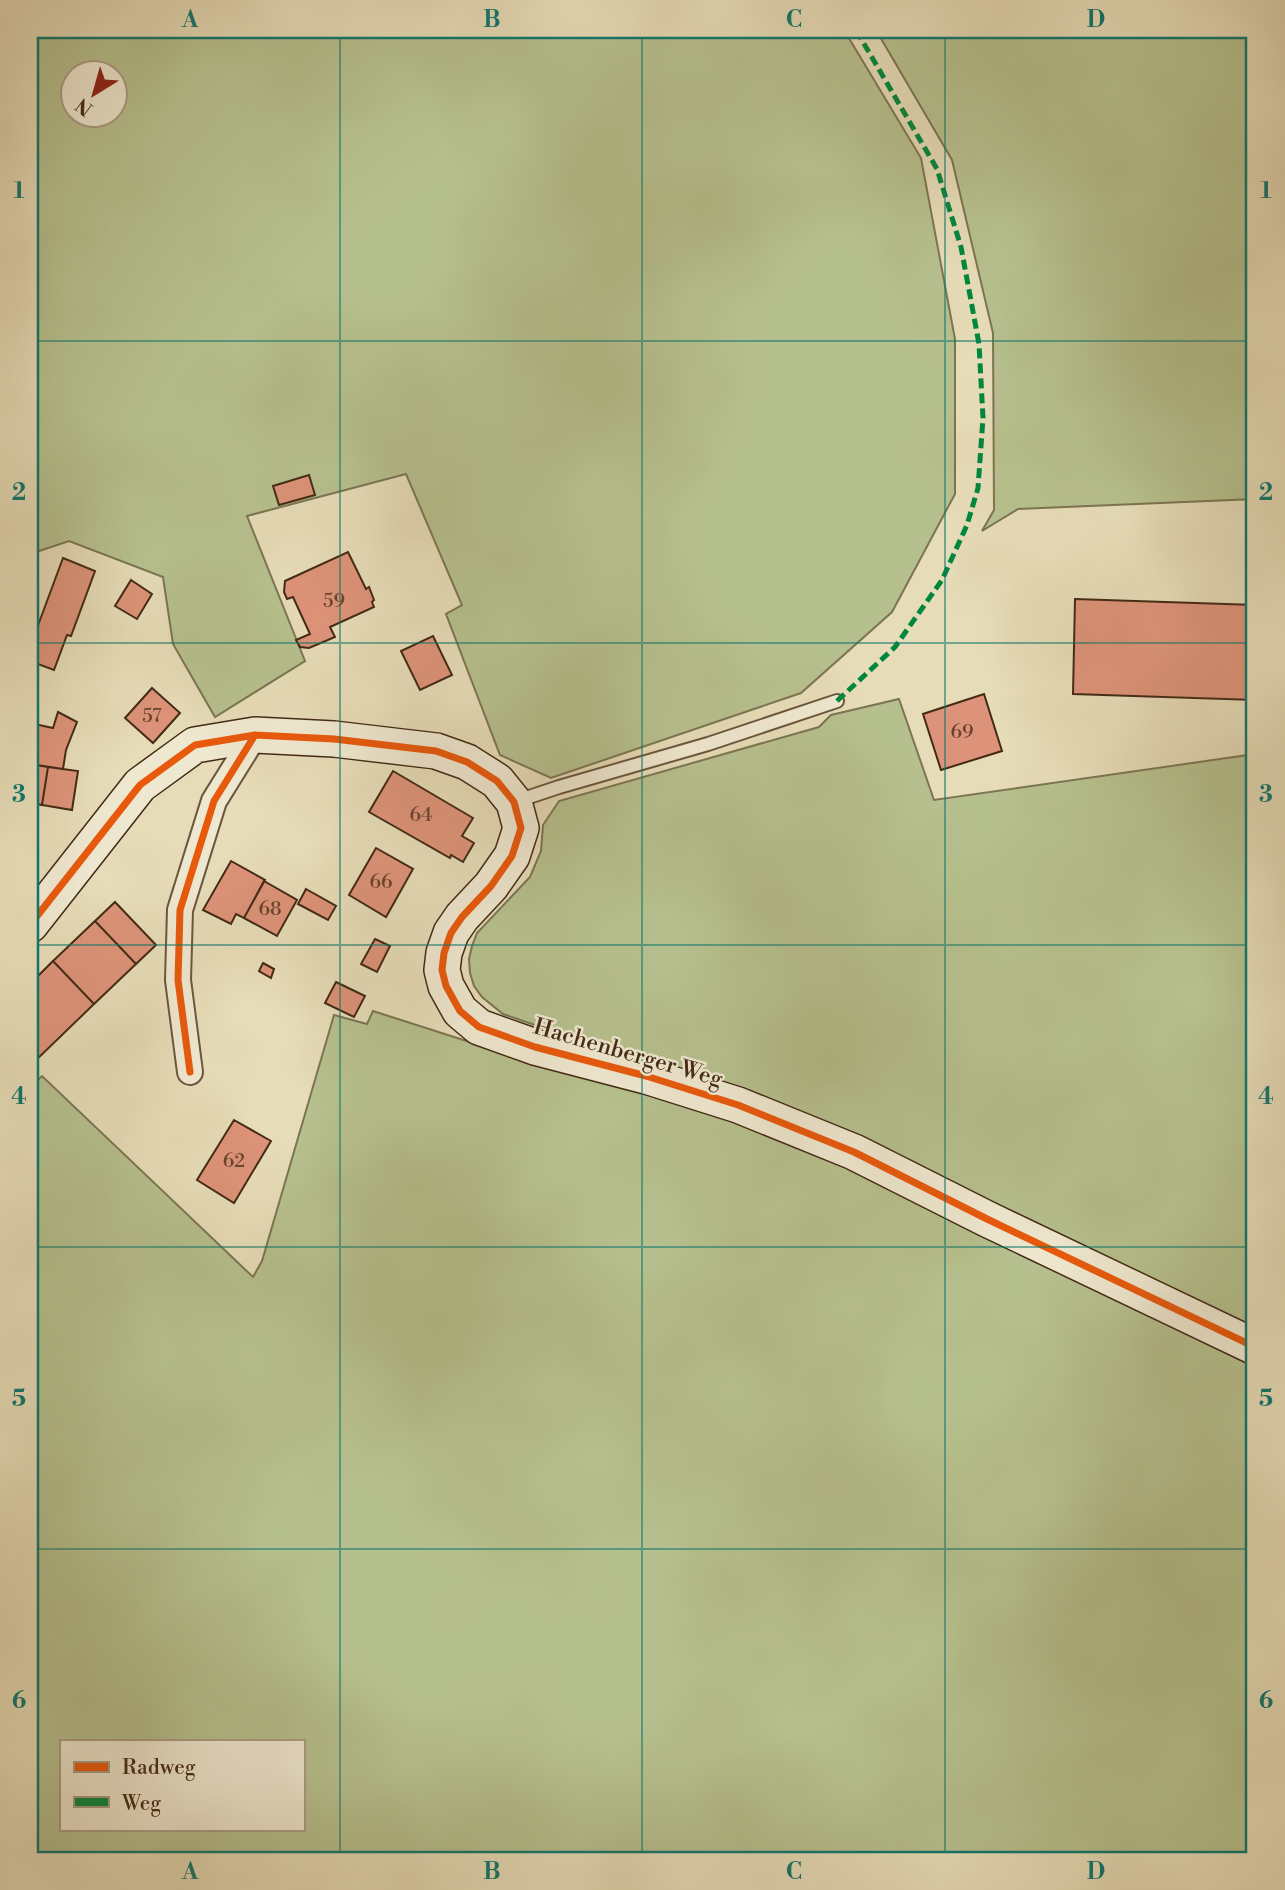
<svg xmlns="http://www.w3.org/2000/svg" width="1285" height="1890" font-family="'Libre Bodoni',serif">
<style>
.green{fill:#b6c08e;stroke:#7c7552;stroke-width:2;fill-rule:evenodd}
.building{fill:#dd9379;stroke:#432a15;stroke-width:2}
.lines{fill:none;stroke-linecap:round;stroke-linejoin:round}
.lane-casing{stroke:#6c563e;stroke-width:16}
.street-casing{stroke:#6c563e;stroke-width:28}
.secondary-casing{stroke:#432a15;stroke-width:38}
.lane{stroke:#efe8d0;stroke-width:12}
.street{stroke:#efe8d0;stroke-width:24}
.secondary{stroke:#efe8d0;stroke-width:35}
.quiet{stroke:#00873e;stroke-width:5;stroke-dasharray:10 5;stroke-linecap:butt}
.cycleway-casing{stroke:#efe8d0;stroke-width:11}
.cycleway{stroke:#e8590c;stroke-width:7}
.grid{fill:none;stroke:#0f766e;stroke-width:2;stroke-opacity:0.55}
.labels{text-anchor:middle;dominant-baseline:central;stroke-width:5;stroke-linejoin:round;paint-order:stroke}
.number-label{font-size:19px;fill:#6a442e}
.street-label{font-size:23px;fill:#432a15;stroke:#efe8d0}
.neatline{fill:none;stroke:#0f766e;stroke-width:2.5}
.grid-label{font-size:23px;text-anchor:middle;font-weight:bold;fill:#0f766e}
</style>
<rect width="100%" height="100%" fill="#e6dcb7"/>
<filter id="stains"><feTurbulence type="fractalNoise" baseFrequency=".00286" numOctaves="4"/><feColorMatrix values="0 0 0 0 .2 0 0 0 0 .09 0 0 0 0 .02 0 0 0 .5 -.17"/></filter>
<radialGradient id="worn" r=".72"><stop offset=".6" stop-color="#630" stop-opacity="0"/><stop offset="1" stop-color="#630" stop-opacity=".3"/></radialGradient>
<path class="green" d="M30,30H844L921,158L955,339V494L892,612L801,693L551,778L500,755L446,614L462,605L406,474L247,516L305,661L215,717L173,644L163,577L69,541L30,554ZM74,74H116V116H74Z
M876,30H1255V499L1018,509L982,531L994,510L993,333L952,160Z
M899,699L934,800L1255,754V1330L652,1061L552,1031L503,1014L482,997L474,986L470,973L469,959L472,946L477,933L530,877L541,851L543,825L559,801L819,727L831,715Z
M373,1011L479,1045L643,1091L769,1134L851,1169L1255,1367V1860H30V1087L42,1076L253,1277L262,1261L334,1015L367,1024ZM61,1741H303V1829H61Z"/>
<path class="building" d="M309,475L315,495L279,505L273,486Z
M348,552L366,589L369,587L374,600L372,602L374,607L330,627L335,637L309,648L300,647L296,640L310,634L293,597L287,599L284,592L285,581Z
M63,558L95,571L71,636L67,635L54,670L30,661V647Z
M131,580L152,594L137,619L115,606Z
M1075,599L1255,605V700L1073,694Z
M433,636L452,675L420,690L401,651Z
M152,688L180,713L153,743L125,718Z
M984,694L1002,751L941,770L923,714Z
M58,712L77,722L66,750L63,769L30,764V723L53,728Z
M30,764L48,767L42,805L30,803Z
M48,767L78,771L72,810L42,805Z
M393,771L473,818L462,836L474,843L463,862L451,855L450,858L369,812Z
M376,848L413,869L386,917L349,895Z
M231,861L265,880L244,918L236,914L231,924L203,910Z
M264,881L297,900L277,936L244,918Z
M306,889L336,906L328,920L298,904Z
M115,902L156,945L136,964L95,921Z
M95,921L136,964L94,1004L53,961Z
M375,939L390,946L377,972L361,964Z
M53,961L94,1004L30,1066V984Z
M263,963L274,969L271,978L259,971Z
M336,982L365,996L354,1017L325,1003Z
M234,1120L271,1141L234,1203L197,1180Z"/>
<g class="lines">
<defs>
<path id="lane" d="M517,801L559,787L708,744L837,701"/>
<path id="street" d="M190,1072L178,980L180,910L214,801L255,735"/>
<path id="secondary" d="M30,925L140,785L195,745L255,735L334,739L436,751L467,762L497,781L514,802L521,828L512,856L491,886L462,917L451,933L444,953L442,970L446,986L460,1011L479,1027L535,1047L646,1076L738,1105L854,1152L987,1219L1255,1347"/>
</defs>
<use href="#lane" class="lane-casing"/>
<use href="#street" class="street-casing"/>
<use href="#secondary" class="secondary-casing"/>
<use href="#lane" class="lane"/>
<use href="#street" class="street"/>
<use href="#secondary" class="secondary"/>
<path class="quiet" d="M837,701L895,647L942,580L967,525L978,488L983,418L979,344L961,247L937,169L856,30"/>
<defs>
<path id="cycleway" d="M30,925L140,785L195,745L255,735L334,739L436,751L467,762L497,781L514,802L521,828L512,856L491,886L462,917L451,933L444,953L442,970L446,986L460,1011L479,1027L535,1047L646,1076L738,1105L854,1152L987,1219L1255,1347
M190,1072L178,980L180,910L214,801L255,735"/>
</defs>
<use href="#cycleway" class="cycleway-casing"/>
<use href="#cycleway" class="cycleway"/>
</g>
<path class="grid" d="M340,30V1860M642,30V1860M945,30V1860M30,341H1255M30,643H1255M30,945H1255M30,1247H1255M30,1549H1255"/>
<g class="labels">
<g class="number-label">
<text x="334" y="601">59</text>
<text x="152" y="716">57</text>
<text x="962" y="732">69</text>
<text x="421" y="815">64</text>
<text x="381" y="882">66</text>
<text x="270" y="909">68</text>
<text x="234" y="1161">62</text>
</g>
<g class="street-label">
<text transform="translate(628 1053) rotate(16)">Hachenberger Weg</text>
</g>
</g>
<rect width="1285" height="1890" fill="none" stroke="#e6dcb7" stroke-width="77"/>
<rect x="60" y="1740" width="245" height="91" fill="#efe8d0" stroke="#aa9c85" stroke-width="2"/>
<rect x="74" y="1762" width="35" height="10" fill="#e8590c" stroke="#aa9c85" stroke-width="2"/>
<text x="122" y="1774" font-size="21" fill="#432a15">Radweg</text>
<rect x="74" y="1797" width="35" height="10" fill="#00873e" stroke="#aa9c85" stroke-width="2"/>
<text x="122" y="1810" font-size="21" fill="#432a15">Weg</text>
<g transform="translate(94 94) rotate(217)"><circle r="33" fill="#efe8d0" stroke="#aa9c85" stroke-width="2"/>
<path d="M0-5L12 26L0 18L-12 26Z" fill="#8f2418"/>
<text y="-10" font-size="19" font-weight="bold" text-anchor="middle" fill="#432a15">N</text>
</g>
<rect x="38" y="38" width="1208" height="1814" class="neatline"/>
<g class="grid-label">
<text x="190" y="27">A</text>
<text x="492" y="27">B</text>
<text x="794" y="27">C</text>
<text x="1096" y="27">D</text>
<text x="19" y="198">1</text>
<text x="1266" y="198">1</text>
<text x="19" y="500">2</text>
<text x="1266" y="500">2</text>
<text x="19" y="802">3</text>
<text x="1266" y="802">3</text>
<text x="19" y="1104">4</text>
<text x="1266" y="1104">4</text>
<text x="19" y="1406">5</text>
<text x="1266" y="1406">5</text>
<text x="19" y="1708">6</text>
<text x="1266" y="1708">6</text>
<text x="190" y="1879">A</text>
<text x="492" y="1879">B</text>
<text x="794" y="1879">C</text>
<text x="1096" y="1879">D</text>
</g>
<rect width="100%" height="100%" filter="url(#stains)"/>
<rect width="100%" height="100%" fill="url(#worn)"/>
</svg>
